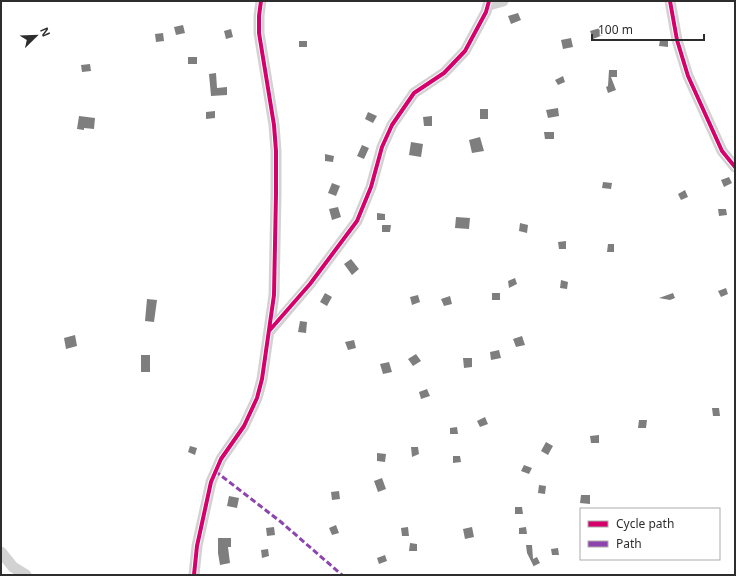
<svg xmlns="http://www.w3.org/2000/svg" width="736" height="576" font-family="'Noto Sans',sans-serif">
<style>
.building{fill:#7e7e7e}
.lines{fill:none;stroke-linecap:round;stroke-linejoin:round}
.minor{stroke:#d2d2d2;stroke-width:11}
.quiet{stroke:#8e44ad;stroke-width:3;stroke-dasharray:6 3;stroke-linecap:butt}
.cycleway-casing{stroke:#fff;stroke-width:6}
.cycleway{stroke:#d6006c;stroke-width:4}
</style>
<rect width="100%" height="100%" fill="#fff"/>
<path class="building" d="M518,13L521,20L511,24L508,16Z
M183,25L185,33L176,35L174,27Z
M600,28L603,35L593,39L590,31Z
M231,29L233,37L226,39L224,31Z
M163,33L164,41L156,42L155,34Z
M571,38L573,47L563,49L561,40Z
M660,40H668V47L659,46Z
M299,41H307V47H299Z
M188,57H197V64H188Z
M90,64L91,71L82,72L81,65Z
M609,70H617V77H611L616,90L608,93L606,87L608,86Z
M216,73L217,88L227,87V95L211,96L209,74Z
M563,76L565,82L558,85L555,80Z
M558,108L559,116L548,118L546,110Z
M480,109H488V119H480Z
M215,111V118L206,119V112Z
M368,112L377,116L373,123L365,119Z
M79,116L95,118L94,129L84,128V130L77,129Z
M432,116V126H424L423,117Z
M544,132H554V139H545Z
M480,137L484,151L472,153L469,140Z
M411,142L423,144L421,157L409,155Z
M362,145L369,148L364,159L357,156Z
M325,154L334,156L333,162L325,161Z
M729,177L732,183L724,187L721,180Z
M603,182L612,183L611,189L602,188Z
M332,183L340,186L336,196L328,193Z
M685,190L688,197L681,200L678,194Z
M338,207L341,217L332,220L329,209Z
M718,209H726L727,215L719,216Z
M377,213L385,214V220H377Z
M456,217L470,218L469,229L455,228Z
M520,223L528,225L527,233L519,231Z
M382,225H391L390,232H382Z
M566,241V249H559L558,242Z
M608,244H614V252H607Z
M351,259L359,269L352,275L344,264Z
M515,278L517,284L509,288L508,281Z
M561,280L568,282L567,289L560,288Z
M726,288L728,294L721,297L718,291Z
M325,293L332,297L327,306L320,302Z
M492,293H500V300H492Z
M673,293L675,298L670,300L659,298Z
M418,295L420,302L412,305L410,297Z
M450,296L452,304L444,306L441,299Z
M147,299L157,300L154,322L145,321Z
M300,321L307,322L306,333L298,332Z
M75,335L77,346L66,349L64,338Z
M522,336L525,345L516,347L513,339Z
M354,340L356,348L348,350L345,342Z
M499,350L501,358L491,360L490,352Z
M416,354L421,361L413,366L408,359Z
M141,355H150V372H141Z
M463,358H472V367L464,368Z
M389,362L392,372L383,374L380,364Z
M427,389L430,396L421,399L419,392Z
M712,408H719L720,416H713Z
M485,417L488,424L480,427L477,421Z
M639,420H647L646,428H638Z
M457,427L458,434H450V428Z
M599,435V443H591L590,436Z
M546,442L553,446L548,455L541,451Z
M190,446L197,448L195,455L188,452Z
M411,447H418L419,454L412,457Z
M377,453L386,454L385,462L377,461Z
M453,456H460L461,462L453,463Z
M524,465L532,468L529,474L521,471Z
M382,478L386,489L378,492L374,481Z
M539,485L546,486L545,494L538,493Z
M339,491L340,499L332,500L331,492Z
M581,495H590V504L580,503Z
M229,496L239,498L237,508L227,506Z
M515,507H522L523,514H515Z
M336,525L339,533L332,535L329,528Z
M274,527L275,535L267,536L266,528Z
M408,527L409,536H402L401,528Z
M472,527L474,537L465,539L463,529Z
M526,527L527,534H519V528Z
M218,538H231V547H228L230,563L220,565L218,553Z
M410,543L417,544V551H409Z
M526,545H532L533,559L537,557L540,563L534,566V567L527,553Z
M558,548L559,555H552L551,549Z
M268,549L269,556L262,558L261,550Z
M385,555L387,561L379,564L377,558Z"/>
<g class="lines">
<path class="minor" d="M670,1L677,40L688,76L722,151L735,167
M489,5L503,1
M269,332L310,284L357,221L371,187L382,147L392,125L414,93L444,73L465,51L486,12L489,1
M1,552L13,567L26,575
M194,575L197,546L211,482L221,459L244,426L257,398L262,379L274,295L276,194V151L274,125L259,33V16L261,1"/>
<path class="quiet" d="M215,471L281,522L342,575"/>
<defs>
<path id="cycleway" d="M670,1L677,40L688,76L722,151L735,167
M269,331L310,284L357,221L371,187L382,147L392,125L414,93L444,73L465,51L486,12L489,1
M194,575L197,546L211,482L221,459L244,426L257,398L262,379L274,295L276,194V151L274,125L259,33V16L261,1"/>
</defs>
<use href="#cycleway" class="cycleway-casing"/>
<use href="#cycleway" class="cycleway"/>
</g>
<rect width="736" height="576" fill="none" stroke="#2d2d2d" stroke-width="4"/>
<rect x="580" y="508" width="140" height="52" fill="#ffffff" stroke="#ababab"/>
<rect x="588" y="521" width="20" height="6" fill="#d6006c" stroke="#ababab"/>
<text x="616" y="528" font-size="12" fill="#2d2d2d">Cycle path</text>
<rect x="588" y="541" width="20" height="6" fill="#8e44ad" stroke="#ababab"/>
<text x="616" y="548" font-size="12" fill="#2d2d2d">Path</text>
<g transform="translate(36 36) rotate(67)" stroke="#ffffff" stroke-width="3" paint-order="stroke">
<path d="M0-3L7 15L0 10L-7 15Z" fill="#2d2d2d"/>
<text y="-6" font-size="11" font-weight="bold" text-anchor="middle" fill="#2d2d2d">N</text>
</g>
<path d="M592 34v6h112v-6" fill="none" stroke="#2d2d2d" stroke-width="2"/>
<text x="598" y="34" font-size="12" fill="#2d2d2d" stroke="#ffffff" stroke-width="3" paint-order="stroke">100 m</text>
</svg>
